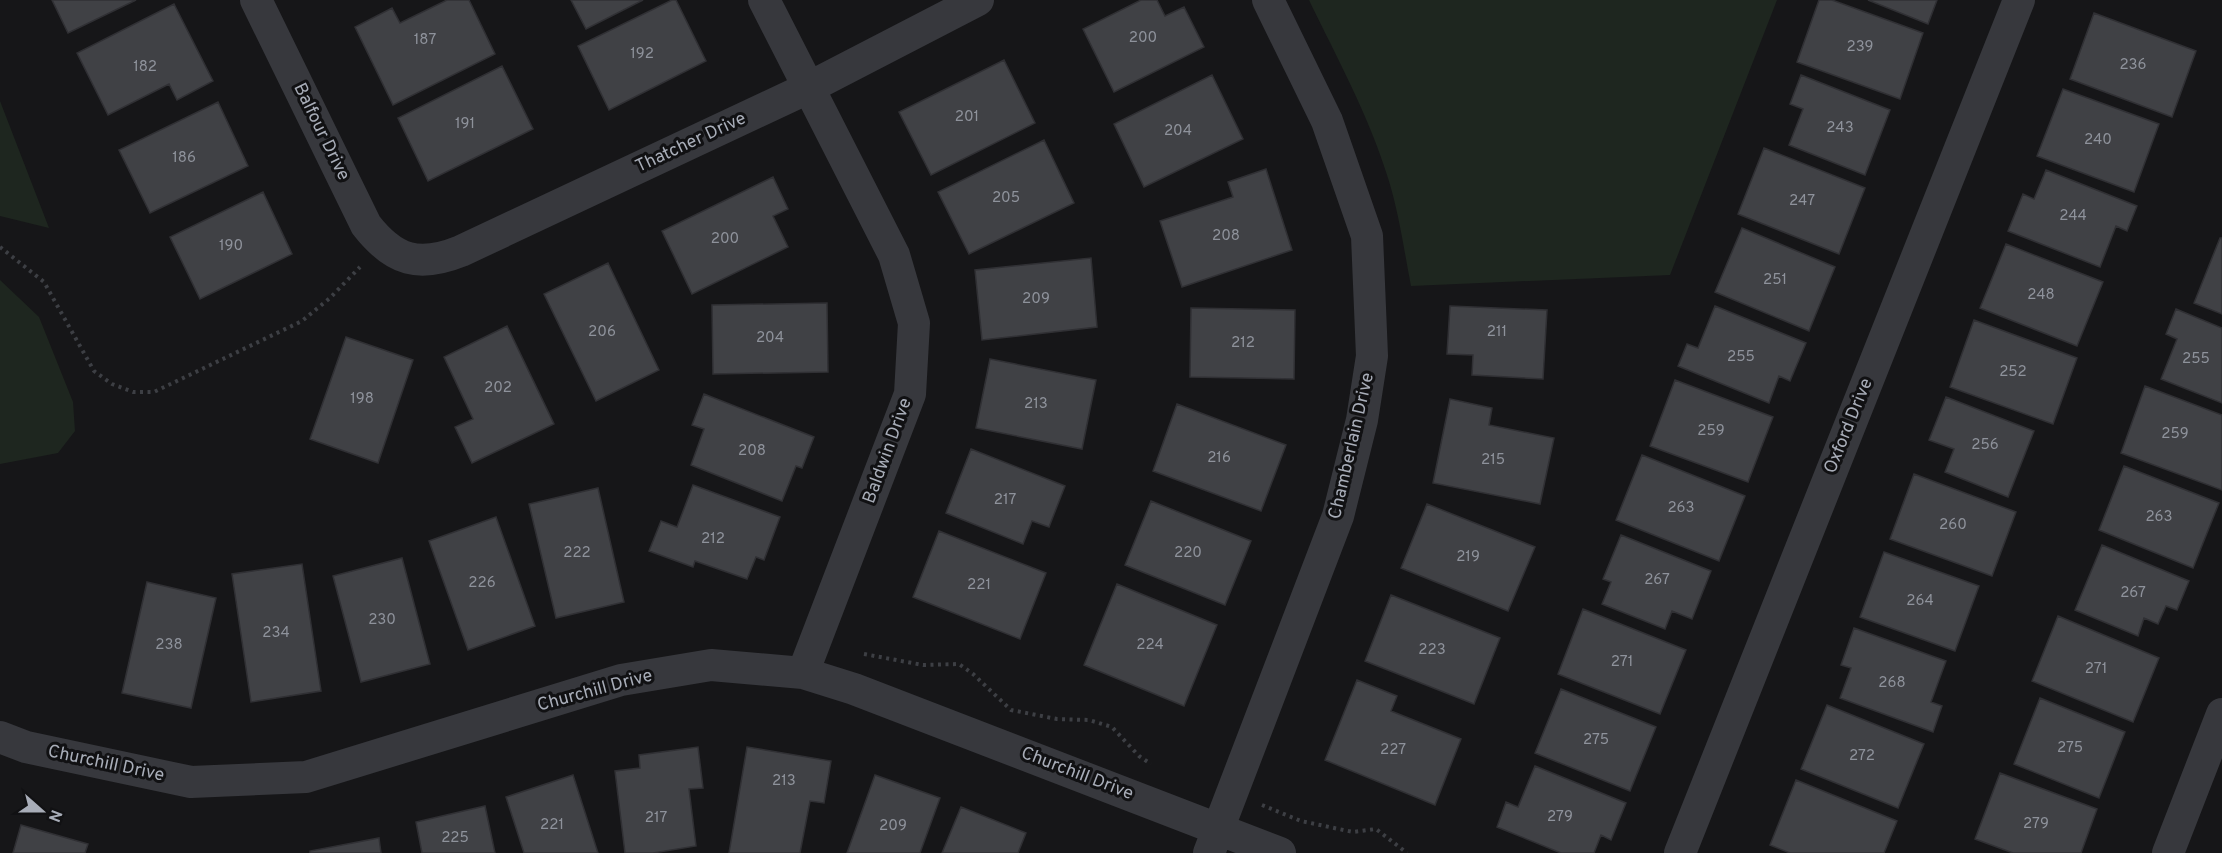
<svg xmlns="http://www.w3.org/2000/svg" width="2222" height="853" font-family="Overpass,sans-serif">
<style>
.green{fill:#1e261f}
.building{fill:#404145;stroke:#303034;stroke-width:1.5}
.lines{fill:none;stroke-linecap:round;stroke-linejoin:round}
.path{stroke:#3d3f44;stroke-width:4;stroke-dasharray:3 4.5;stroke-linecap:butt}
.minor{stroke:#37383d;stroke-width:32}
.labels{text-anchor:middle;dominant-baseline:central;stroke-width:6;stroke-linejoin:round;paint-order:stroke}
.number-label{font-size:15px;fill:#8e929b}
.street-label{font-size:18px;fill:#a8adb8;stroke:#111113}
</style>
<rect width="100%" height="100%" fill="#161618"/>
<path class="green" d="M1309,0H1777L1670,275L1411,286C1404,250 1399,213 1388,178C1369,116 1337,58 1309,0Z
M0,101L49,228L0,216Z
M0,280L39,317L73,402L75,431L58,453L0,464Z"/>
<path class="building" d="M52,0H136L68,33Z
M447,0H469L495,54L393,105L355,27L392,8L400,23Z
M571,0H643L586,29Z
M672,0H676L706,61L609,110L578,46Z
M1141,0H1157L1165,16L1184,7L1204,47L1114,92L1083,29Z
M1819,0H1832L1923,33L1900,99L1797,62Z
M1868,0H1937L1928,24Z
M174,4L213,81L177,100L169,84L108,115L77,53Z
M2094,13L2196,51L2172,117L2070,79Z
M1004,60L1035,123L931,175L899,112Z
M502,66L533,129L428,181L398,118Z
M1212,75L1243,139L1144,187L1114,124Z
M1801,75L1890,110L1865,175L1789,145L1803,109L1790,104Z
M2063,89L2159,124L2134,192L2037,156Z
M218,102L248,166L150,213L119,150Z
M1044,140L1074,203L969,254L938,192Z
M1764,148L1865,188L1839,254L1738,214Z
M1266,169L1292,250L1182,287L1160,221L1233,197L1228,182Z
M2046,170L2137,206L2127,231L2116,226L2100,267L2008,231L2023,194L2034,199Z
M773,177L788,209L773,216L788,247L692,294L662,231Z
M263,192L292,254L200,299L170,237Z
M1742,228L1835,267L1809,331L1715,292Z
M2220,238H2222V314L2194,303Z
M2006,244L2103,282L2077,346L1980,308Z
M1091,258L1097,327L982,340L975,270Z
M608,263L659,370L596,401L544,294Z
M827,303L828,372L713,374L712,305Z
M1450,306L1547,310L1543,379L1472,375L1473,355L1447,354Z
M1715,306L1806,343L1790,381L1779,376L1769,403L1678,366L1687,344L1698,348Z
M1191,308L1295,310L1294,379L1190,377Z
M2176,309L2222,328V403L2161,379L2177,339L2166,334Z
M1974,320L2077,358L2053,424L1950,387Z
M507,326L554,424L472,463L455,427L473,419L444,357Z
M346,337L413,360L378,463L310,439Z
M990,359L1096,380L1082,449L976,428Z
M1675,380L1773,417L1748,482L1650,446Z
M2145,386L2222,415V490L2121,453Z
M704,394L814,437L802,468L796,466L782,501L691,465L704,429L692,425Z
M1946,397L2034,431L2008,497L1945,472L1954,449L1929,440Z
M1450,399L1492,408L1489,425L1554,438L1540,504L1433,483Z
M1177,404L1286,445L1261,511L1153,471Z
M971,449L1065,486L1049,527L1032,521L1023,544L946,513Z
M1642,455L1745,496L1719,561L1616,520Z
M2124,466L2219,503L2193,568L2099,530Z
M1914,474L2016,512L1992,576L1890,539Z
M693,485L780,517L764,560L756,557L747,579L695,561L693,567L649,551L661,521L677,527Z
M598,488L624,602L556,618L529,504Z
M1151,501L1251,541L1225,605L1125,565Z
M1427,504L1535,547L1508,611L1401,568Z
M496,517L535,626L468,650L429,541Z
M939,531L1046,573L1020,639L913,597Z
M1621,535L1711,571L1692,619L1672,611L1665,629L1602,604L1611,582L1603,579Z
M2102,545L2189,581L2177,610L2166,606L2158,624L2144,618L2138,636L2075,610Z
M1884,552L1979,586L1955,651L1860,617Z
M402,558L430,664L361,682L333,576Z
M302,564L321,691L251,702L232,574Z
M147,582L216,598L191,708L122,693Z
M1117,584L1217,625L1184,706L1084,665Z
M1391,595L1500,638L1474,704L1365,661Z
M1583,609L1686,650L1660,714L1558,674Z
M2058,616L2159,658L2133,722L2032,681Z
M1854,628L1946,661L1931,702L1942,706L1933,732L1840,698L1851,668L1841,665Z
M1357,680L1397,696L1391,711L1461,739L1435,805L1325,760Z
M1561,689L1656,727L1630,791L1535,753Z
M2040,698L2125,732L2099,798L2014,764Z
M1827,705L1924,744L1898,808L1801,769Z
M698,747L703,788L689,789L696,846L653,853H625L615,771L640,768L639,755Z
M747,747L831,761L824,803L810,801L800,853H729Z
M1535,766L1626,803L1611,840L1601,835L1594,853H1561L1497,827L1506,802L1518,807Z
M2000,773L2097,809L2081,853H2013L1975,839Z
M573,775L598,853H524L506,797Z
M875,775L940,798L920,853H847Z
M1796,780L1897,821L1884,853H1790L1770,845Z
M485,806L495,853H422L416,822Z
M961,807L1026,833L1018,853H942Z
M21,825L88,844L85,853H13Z
M379,838L381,853H310V851Z"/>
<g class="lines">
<path class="path" d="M0,247L44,282L94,371L112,384L133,392H154L302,321L330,298L360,267
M864,654L923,665L959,664L973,674L1011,710L1057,719L1089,720L1112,727L1139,756L1151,764
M1262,805L1301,821L1353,832L1376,829L1407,853"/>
<path class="minor" d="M256,0L366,225C394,261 419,268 461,251L808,88L978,0
M764,0L894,255L914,323L910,394L803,673
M0,737L26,747L191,782L306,777L621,680L711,665L803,673L854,689L1280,853
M1209,853L1338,516L1362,420L1372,356L1367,236L1327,121L1268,0
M1680,853L2019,0
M2168,853L2222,714"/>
</g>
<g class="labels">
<g class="number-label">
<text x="1143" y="38">200</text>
<text x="425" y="40">187</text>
<text x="1860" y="47">239</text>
<text x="642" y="54">192</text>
<text x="2133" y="65">236</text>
<text x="145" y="67">182</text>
<text x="967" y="117">201</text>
<text x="465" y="124">191</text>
<text x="1840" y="128">243</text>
<text x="1178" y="131">204</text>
<text x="2098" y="140">240</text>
<text x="184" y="158">186</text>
<text x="1006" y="198">205</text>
<text x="1802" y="201">247</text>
<text x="2073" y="216">244</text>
<text x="1226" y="236">208</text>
<text x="725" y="239">200</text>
<text x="231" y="246">190</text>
<text x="1775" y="280">251</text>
<text x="2041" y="295">248</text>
<text x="1036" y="299">209</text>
<text x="602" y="332">206</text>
<text x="1497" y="332">211</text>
<text x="770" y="338">204</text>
<text x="1243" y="343">212</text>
<text x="1741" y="357">255</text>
<text x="2196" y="359">255</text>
<text x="2013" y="372">252</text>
<text x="498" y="388">202</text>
<text x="362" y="399">198</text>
<text x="1036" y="404">213</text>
<text x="1711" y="431">259</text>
<text x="2175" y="434">259</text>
<text x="1985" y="445">256</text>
<text x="752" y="451">208</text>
<text x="1219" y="458">216</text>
<text x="1493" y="460">215</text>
<text x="1005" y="500">217</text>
<text x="1681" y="508">263</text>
<text x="2159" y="517">263</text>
<text x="1953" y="525">260</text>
<text x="713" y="539">212</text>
<text x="577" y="553">222</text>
<text x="1188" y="553">220</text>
<text x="1468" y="557">219</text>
<text x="1657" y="580">267</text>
<text x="482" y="583">226</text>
<text x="979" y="585">221</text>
<text x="2133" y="593">267</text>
<text x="1920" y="601">264</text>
<text x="382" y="620">230</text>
<text x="276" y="633">234</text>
<text x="169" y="645">238</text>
<text x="1150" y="645">224</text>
<text x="1432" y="650">223</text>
<text x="1622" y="662">271</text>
<text x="2096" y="669">271</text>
<text x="1892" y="683">268</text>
<text x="1596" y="740">275</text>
<text x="2070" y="748">275</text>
<text x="1393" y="750">227</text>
<text x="1862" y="756">272</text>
<text x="784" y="781">213</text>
<text x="1560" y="817">279</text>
<text x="656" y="818">217</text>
<text x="2036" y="824">279</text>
<text x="552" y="825">221</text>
<text x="893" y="826">209</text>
<text x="455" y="838">225</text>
</g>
<g class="street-label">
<text transform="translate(321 132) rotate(64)">Balfour Drive</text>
<text transform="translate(691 143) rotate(-25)">Thatcher Drive</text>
<text transform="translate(1849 426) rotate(-68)">Oxford Drive</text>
<text transform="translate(1352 446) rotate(-77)">Chamberlain Drive</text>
<text transform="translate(888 451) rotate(-70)">Baldwin Drive</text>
<text transform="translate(595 691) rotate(-15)">Churchill Drive</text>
<text transform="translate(106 764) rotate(12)">Churchill Drive</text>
<text transform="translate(1077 774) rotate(21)">Churchill Drive</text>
</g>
</g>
<g transform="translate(42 811) rotate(111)" stroke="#111113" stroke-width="4.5" paint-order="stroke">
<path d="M0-4.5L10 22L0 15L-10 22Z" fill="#a8adb8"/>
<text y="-9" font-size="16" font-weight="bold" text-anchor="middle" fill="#a8adb8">N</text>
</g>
</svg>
